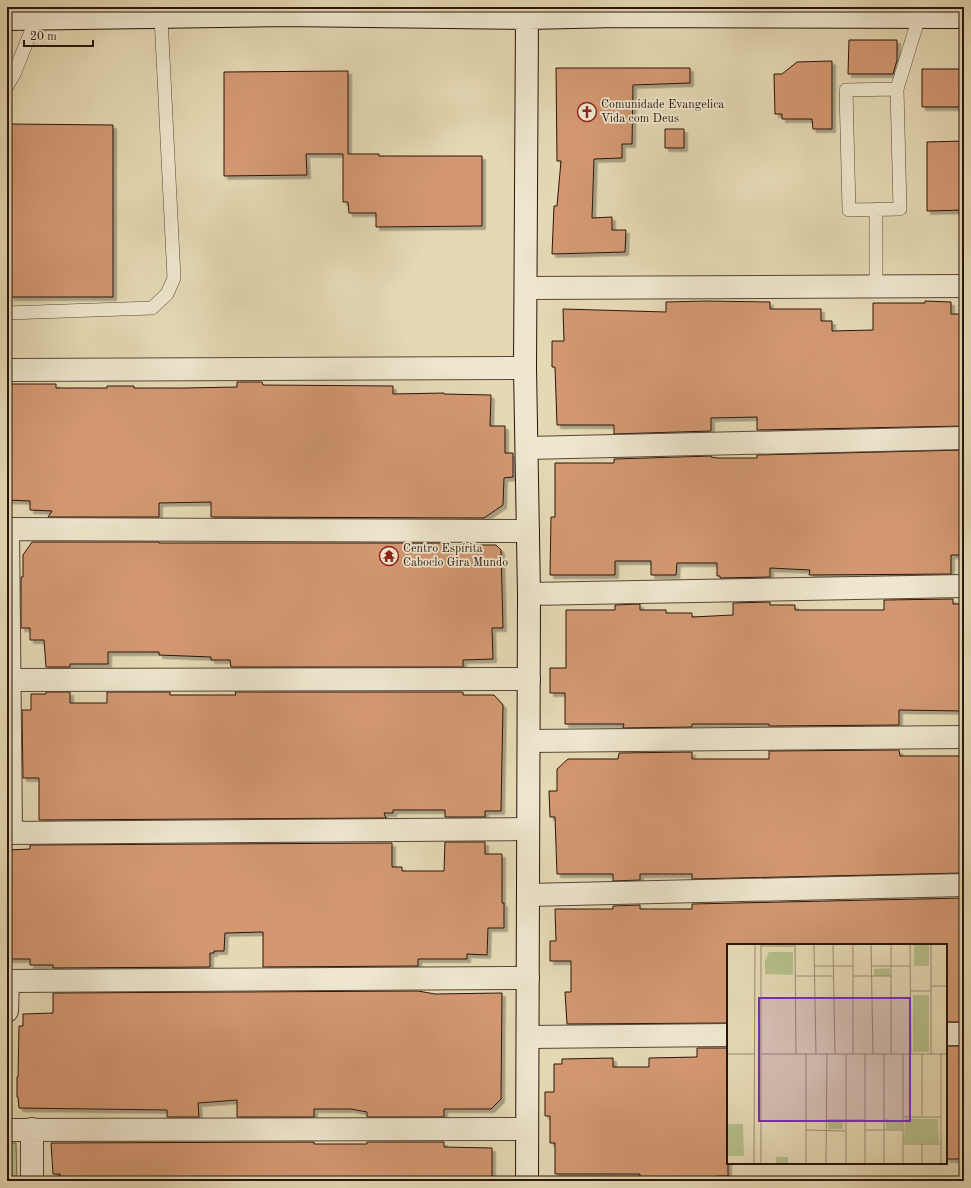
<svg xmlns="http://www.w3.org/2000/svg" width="971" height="1188" font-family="'Old Standard TT',serif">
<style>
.green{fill:#b5bf8c;stroke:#6f6a4c}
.building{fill:#d39872;stroke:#29150d;filter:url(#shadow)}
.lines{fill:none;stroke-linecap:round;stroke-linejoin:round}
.lane-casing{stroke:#584637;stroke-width:14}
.street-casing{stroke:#584637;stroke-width:24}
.secondary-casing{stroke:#29150d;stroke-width:24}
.lane{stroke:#eee6ce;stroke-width:13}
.street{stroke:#eee6ce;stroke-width:22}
.secondary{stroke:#eee6ce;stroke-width:22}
.labels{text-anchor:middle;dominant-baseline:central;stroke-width:3.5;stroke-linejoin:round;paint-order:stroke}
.poi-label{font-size:12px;fill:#29150d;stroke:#eee6ce;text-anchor:start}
.inset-road{fill:none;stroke:#9a8b71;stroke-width:1}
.view{fill:#7b2cbf;fill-opacity:0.15;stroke:#7b2cbf;stroke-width:2}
.inset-edge{fill:none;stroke:#29150d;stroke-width:2}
</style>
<defs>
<filter id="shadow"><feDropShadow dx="3.5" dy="3.5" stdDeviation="0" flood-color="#0004"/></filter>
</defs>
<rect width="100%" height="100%" fill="#e5d9b4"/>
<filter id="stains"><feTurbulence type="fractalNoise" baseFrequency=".005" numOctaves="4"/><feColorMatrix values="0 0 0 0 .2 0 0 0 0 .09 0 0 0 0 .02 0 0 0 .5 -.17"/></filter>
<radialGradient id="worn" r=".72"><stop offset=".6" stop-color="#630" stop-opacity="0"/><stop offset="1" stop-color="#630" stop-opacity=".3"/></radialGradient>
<path class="green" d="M7,1143H16L17,1181H7Z"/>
<path class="building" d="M849,40H897V60L893,74H848Z
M832,61V129H813L812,119H782V114H775L774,74H782L797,62Z
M556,68H690V83L633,85L632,144H622V158L594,159L592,218L612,217V230H626L625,252L552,254L554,206H557L561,161H557Z
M922,69H964V107H922Z
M348,71V154H379V156H482V226L376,227V213H349L348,202H343V154H306L307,175L224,176V72Z
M10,124L113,125V297H10Z
M665,129H684V148H665Z
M964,141V210L927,211V142Z
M705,301L770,302V309H821V321H832V331L873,330V303H925V301L951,302V314H964V426L757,430V417L711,418V431L614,434V425H557L555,367H552V341H564L563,309L666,312V302Z
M237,382H262L263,385L393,386V394L444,393V394L491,395L490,426H505V453H513V477L504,478L503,505L484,518L211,517V502L159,503V517H48L52,511L30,510V501L7,500V384H56V388H107V386H134V388H185L237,387Z
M964,450V555H951V574L809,575L810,570L770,568V577L720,578V576H717V563H677L676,575H651V561H615V575H550L551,517H555V463H614V459L711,456V457L718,458H757V455Z
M32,542H159V543H449L447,545H496L501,550L503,628H492L493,659L463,660V667H231L230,660H211V657L159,655V652H108V664H70V667H46L44,640H30V628H21V577H23V555Z
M953,599V604H964V711L899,710V725L769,726V724H692V727L623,728L624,724H565V693H550V668H566V610H615V605L640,604V610H666V613H692V617L733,615V603L770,602V605H795V610H884V600Z
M46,692H70V703H107V692H170V695H236L235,692H463V695H494L503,705L501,811H485V817H445V810H393V813H384L386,818L39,820V778H23L22,710H31V694H46Z
M899,750L900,756H964V873L692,879V874H640V880L613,881V874H557L555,817H550L549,791H557V769L568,759H618L619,753L692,752V759H769V751Z
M445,842H485V854H502V903H504V928H488L487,955L467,954V959H418V966L263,967V932L225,933L224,951H214V953H210V967L53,968V965H30V959H7V850L30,849V845L392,843V867H402V871H444Z
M964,898V1022H946V945H728V1023L567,1024L565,992H571V961H550V941H556L555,909H613V906L640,905V909H692V904Z
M418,991L435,994L502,993L501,1099L491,1109H444V1117H367V1112L351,1109H314V1117H237V1100L198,1103L199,1117H167V1110L19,1108L18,1097H17V1077H18L19,1026H23V1014L53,1013V993Z
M946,1046H964V1159H946Z
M697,1048H728V1176H717V1180L691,1179V1178H640V1174H555V1143H550V1116H545V1092H554V1064H562V1059L613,1058V1067H649V1058L697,1057Z
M314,1142V1144H367V1142H444V1147L492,1148V1181H60V1174H53L51,1143Z"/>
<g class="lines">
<defs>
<path id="lane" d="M7,86L14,74L36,19
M897,89L846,90L849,210L900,209L897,89L919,17
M876,209V287
M7,313L152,308L167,294L174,278L161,17"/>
<path id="street" d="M526,288L964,286
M7,370L525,368
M528,448L964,438
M7,529L528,531
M8,529L11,833
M529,594L964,586
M7,680L529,679
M529,741L964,737
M7,833L528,829
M528,895L964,885
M7,981L528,978
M7,1011L8,981
M946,1034H964
M528,1037L728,1035
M32,1129V1181
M7,1130L527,1129"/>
<path id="secondary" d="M527,18L525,368L529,594L527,1181
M7,19L285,15L527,18L618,16L964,17"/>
</defs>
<use href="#lane" class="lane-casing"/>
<use href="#street" class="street-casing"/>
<use href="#secondary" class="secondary-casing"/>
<use href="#lane" class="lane"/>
<use href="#street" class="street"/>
<use href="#secondary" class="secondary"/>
</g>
<defs>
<symbol id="church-ring" viewBox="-11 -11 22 22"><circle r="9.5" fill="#eee6ce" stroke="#8f2418" stroke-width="1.5"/><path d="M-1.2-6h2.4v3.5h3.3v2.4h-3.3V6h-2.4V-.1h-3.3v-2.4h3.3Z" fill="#8f2418"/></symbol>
<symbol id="temple-ring" viewBox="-11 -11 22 22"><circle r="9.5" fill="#eee6ce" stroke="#8f2418" stroke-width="1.5"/><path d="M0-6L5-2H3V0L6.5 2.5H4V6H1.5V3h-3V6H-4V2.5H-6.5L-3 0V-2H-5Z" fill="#8f2418"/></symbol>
</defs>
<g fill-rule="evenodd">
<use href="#church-ring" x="576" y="101" width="22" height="22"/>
<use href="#temple-ring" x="378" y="545" width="22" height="22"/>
</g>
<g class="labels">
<g class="poi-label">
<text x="601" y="105">Comunidade Evangelica<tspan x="601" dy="14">Vida com Deus</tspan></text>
<text x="403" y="549">Centro Espírita<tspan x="403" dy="14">Caboclo Gira Mundo</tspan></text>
</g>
</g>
<g transform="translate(727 944)">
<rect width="220" height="220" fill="#e5d9b4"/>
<path d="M187,1H202V22H187ZM42,8H66V31L38,30V17ZM163,24V32H147V25ZM186,51H202V108H186ZM178,175H211L212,199H177ZM101,178H116V185H101ZM159,178H175V185H159ZM0,180H16L17,212H0ZM49,213H61V219H49Z" fill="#b5bf8c"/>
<path class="inset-road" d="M68,1L69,110M87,1L89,110M106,1L108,110M126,1V110M144,1L146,110M164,1V110M183,1L184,110M204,1V110M34,2H68M87,22H126M144,22H183M69,32H106M126,32H164M204,42H220M183,47H204M0,110H27M34,110H220M79,110V219M119,110V219M138,110V219M157,110V219M176,110V219M195,110V173M176,173H214M99,176H138M157,176L176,177M79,186L118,187M138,186H176M176,200H214M195,200V219M27,219L28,1M34,219V1M99,219L100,110M214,219V110"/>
<path class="view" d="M32,54H183V177H32Z"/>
<rect width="220" height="220" class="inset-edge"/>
</g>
<rect width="971" height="1188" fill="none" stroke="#e5d9b4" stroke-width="24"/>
<rect x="8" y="8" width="955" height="1172" fill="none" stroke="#29150d" stroke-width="2"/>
<rect x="12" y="12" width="947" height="1164" fill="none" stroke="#29150d"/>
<path d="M24 40v6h69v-6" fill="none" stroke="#29150d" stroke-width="2"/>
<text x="30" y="40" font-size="12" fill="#29150d" stroke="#eee6ce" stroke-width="3" paint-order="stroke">20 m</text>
<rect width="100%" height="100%" filter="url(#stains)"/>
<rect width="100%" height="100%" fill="url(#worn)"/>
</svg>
